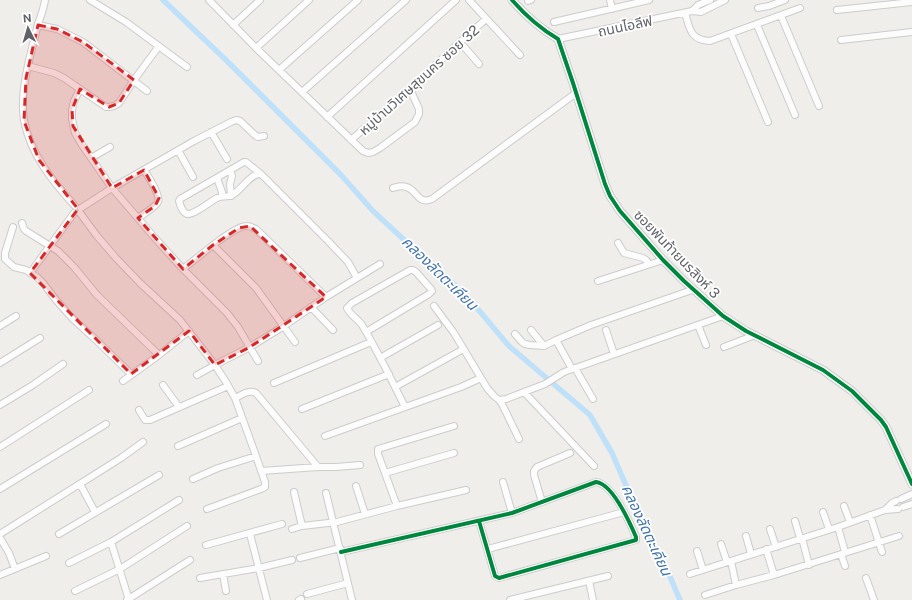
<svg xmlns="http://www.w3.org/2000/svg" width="912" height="600" font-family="'Public Sans','Noto Sans Thai',sans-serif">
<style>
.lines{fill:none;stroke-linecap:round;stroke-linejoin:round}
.canal{stroke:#bfe0f9;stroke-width:5.5}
.minor-casing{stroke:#cbcccc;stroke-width:8}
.tertiary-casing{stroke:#cbcccc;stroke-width:9}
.minor{stroke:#fdfcfc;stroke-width:6}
.tertiary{stroke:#fdfcfc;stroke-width:7}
.cycleway-casing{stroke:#fff;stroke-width:6}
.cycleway{stroke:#00873e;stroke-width:4}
.marked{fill:#d62828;fill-opacity:0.2;stroke:#d62828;stroke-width:3;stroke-dasharray:8 5;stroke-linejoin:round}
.labels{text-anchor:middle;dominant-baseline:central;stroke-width:3.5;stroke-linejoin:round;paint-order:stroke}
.street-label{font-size:14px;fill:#5f6368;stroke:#fff}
.water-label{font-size:15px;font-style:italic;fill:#4174aa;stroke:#fff}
</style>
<rect width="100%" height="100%" fill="#efeeea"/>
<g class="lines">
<path class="canal" d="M163,0L227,61L341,175L373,211L414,249L466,295L509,346L590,415L612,453L647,534L668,572L680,600"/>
<defs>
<path id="minor" d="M45,0C44,8 41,16 38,24C35,37 31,51 28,65C24,83 21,102 24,120C30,154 53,182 75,206
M90,0L126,22L187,67
M209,0L256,48L363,151L368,153L373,152L380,148L415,122L419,114V109L410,89
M469,0L520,55
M610,0L612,9
M528,1L531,0
M758,8L769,6L785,0
M837,10L912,2
M692,11L698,5L710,0
M685,13C690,29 690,40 710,41L800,8
M781,16L819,106
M554,22L649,0
M38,25L57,29L83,42L147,91
M233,25L260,0
M757,25L795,115
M731,34L768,122
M558,39L692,11L701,12L725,0
M841,40L912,32
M460,42L479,64
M256,48L309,0
M28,66L54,73L64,78L106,107H109L114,106L119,103L134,80L159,46
M279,70L358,0
M80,89L74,101L72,110V119L75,133L82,145L112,188L154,237L183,269L227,313L238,327L258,361
M302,92L406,0
M327,117L456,0
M211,132L227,159
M351,140L410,89L460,42L486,19
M178,150L193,177
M91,158L110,147
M230,170L232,176L230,184L231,196
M261,174L246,162H244L180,199L179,201C180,205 183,213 187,214C194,215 211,201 217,198C222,195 227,198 232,195C242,190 250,173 261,174L328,241L348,262L357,278
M217,178L222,192V196
M393,188C397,187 402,185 406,187C418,190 417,205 432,199L576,93
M81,208L112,188L194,141L231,122L236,120L240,121L256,136L258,137L264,136
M80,213L97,236L116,258L140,283L180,320L215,365L226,382L235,398L256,456L265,482V487L261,489L207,509
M138,218C143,214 156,207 158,202C161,196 148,176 144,170
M22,223L24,229L26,231L58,251L74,267L97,295L159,355L189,331
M13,227L5,253V259L14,267L26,270L37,277L43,283L56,300L72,318L96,340L131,374
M618,243L624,253L643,258L646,260L649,264
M213,245C220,240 239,225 247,226C250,226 253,228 256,229L326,297
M183,269L213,245L256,288L295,342
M30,273L74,213
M598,281L663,260
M434,306L454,333L487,388L494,396L499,400L506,399L545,384L564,372L723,316
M311,307L333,330
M698,325L706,345
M0,326L16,316
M531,330L544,346
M606,330L614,354
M366,332L429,294L432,291L431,289L416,272L413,270H410L352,303L347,308C350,315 358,319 362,325C370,338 377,352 384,365L405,407
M515,334L522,342L525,344L530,345L544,346L556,340L572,369
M556,340L591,325L692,290
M724,347L755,335
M380,358L438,325
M0,363L40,338
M575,368L593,399
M197,375L215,365L250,347L284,326L326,297L380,264
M123,381L159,355
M274,383L371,342
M163,385L179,407
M395,387L460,351
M524,392L594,466
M235,398C242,395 249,389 256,393L318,467
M499,400L502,404L519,439
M0,405L33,385L63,364
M302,409L389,374
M139,410L145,420H150L228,386
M325,436L461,387L481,378
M178,446L242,418
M0,447L89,390
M261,471L318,467H336L360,465
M385,473L454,453
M193,479L218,468L256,456
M503,482L512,513
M80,484L95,512
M356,486L365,514
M0,489L106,424
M294,492L302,526
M326,493L352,600
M901,499L912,494
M542,502L534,475V471L537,467L570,453
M397,506L378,454V449L454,426
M844,506L850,522
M903,507L912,504
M885,510L892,503L896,501
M823,512L829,529
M870,515L882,552
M795,521L800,538
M838,527L845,552
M292,529L302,526L337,522L397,506L466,490
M770,529L776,547
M0,534L121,458L143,442
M59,534L159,475
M250,534L267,600
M746,536L751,554
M0,538L9,553L15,569
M802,538L809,565
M111,542L129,600
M721,544L727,562
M206,545L282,524
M488,549L624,512
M766,549L774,575
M697,551L703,570
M341,552L512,513L596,482C613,484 630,523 636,537V540L499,578L495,576L479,521
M841,554L845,566
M300,558L340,548
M731,561L736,585
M69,563L111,542L179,500
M223,574L226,591
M690,574L838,527L885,510L898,509
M0,575L46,556
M200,578L259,568L292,560
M866,578L874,600
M589,581L593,600
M75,591L120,569L187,526
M307,594L348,583
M705,595L736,585L774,575L899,536
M127,600L190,560
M299,600L301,599
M510,600L608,576"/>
<path id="tertiary" d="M512,0C525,15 541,29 558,39L573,83L605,184L610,196L620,211L663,260L684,281L723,316L746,331L823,370L852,391L881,420L886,427L912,484"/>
</defs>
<use href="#minor" class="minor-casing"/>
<use href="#tertiary" class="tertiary-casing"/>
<use href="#minor" class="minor"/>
<use href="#tertiary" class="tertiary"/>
<defs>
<path id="cycleway" d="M512,0C525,15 541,29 558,39L573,83L605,184L610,196L620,211L663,260L684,281L723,316L746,331L823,370L852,391L881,420L886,427L912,484
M341,552L512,513L596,482C613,484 630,523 636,537V540L499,578L495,576L479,521"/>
</defs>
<use href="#cycleway" class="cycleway-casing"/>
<use href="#cycleway" class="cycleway"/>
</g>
<path class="marked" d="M38,25L57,29L83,42L134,80L119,103L109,107L80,89L72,110L73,126L112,188L144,170L159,198L155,206L138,218L183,269L213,245L239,228L250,226L326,297L250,347L215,365L189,331L131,374L30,273L78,209L39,160L24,121L26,78Z"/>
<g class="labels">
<g class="street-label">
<text transform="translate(625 26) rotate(-12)">ถนนไอลีฟ</text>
<text transform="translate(419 80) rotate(-42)">หมู่บ้านวิเศษสุขนคร ซอย 32</text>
<text transform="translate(677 254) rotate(46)">ซอยพันท้ายนรสิงห์ 3</text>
</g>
<g class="water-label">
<text transform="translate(440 273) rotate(44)">คลองลัดตะเคียน</text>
<text transform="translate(647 530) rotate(65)">คลองลัดตะเคียน</text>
</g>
</g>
<g transform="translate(28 28) rotate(355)" stroke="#ffffff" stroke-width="3" paint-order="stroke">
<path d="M0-3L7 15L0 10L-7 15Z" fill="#5f6368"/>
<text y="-6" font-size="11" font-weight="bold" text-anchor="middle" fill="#5f6368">N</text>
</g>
</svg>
